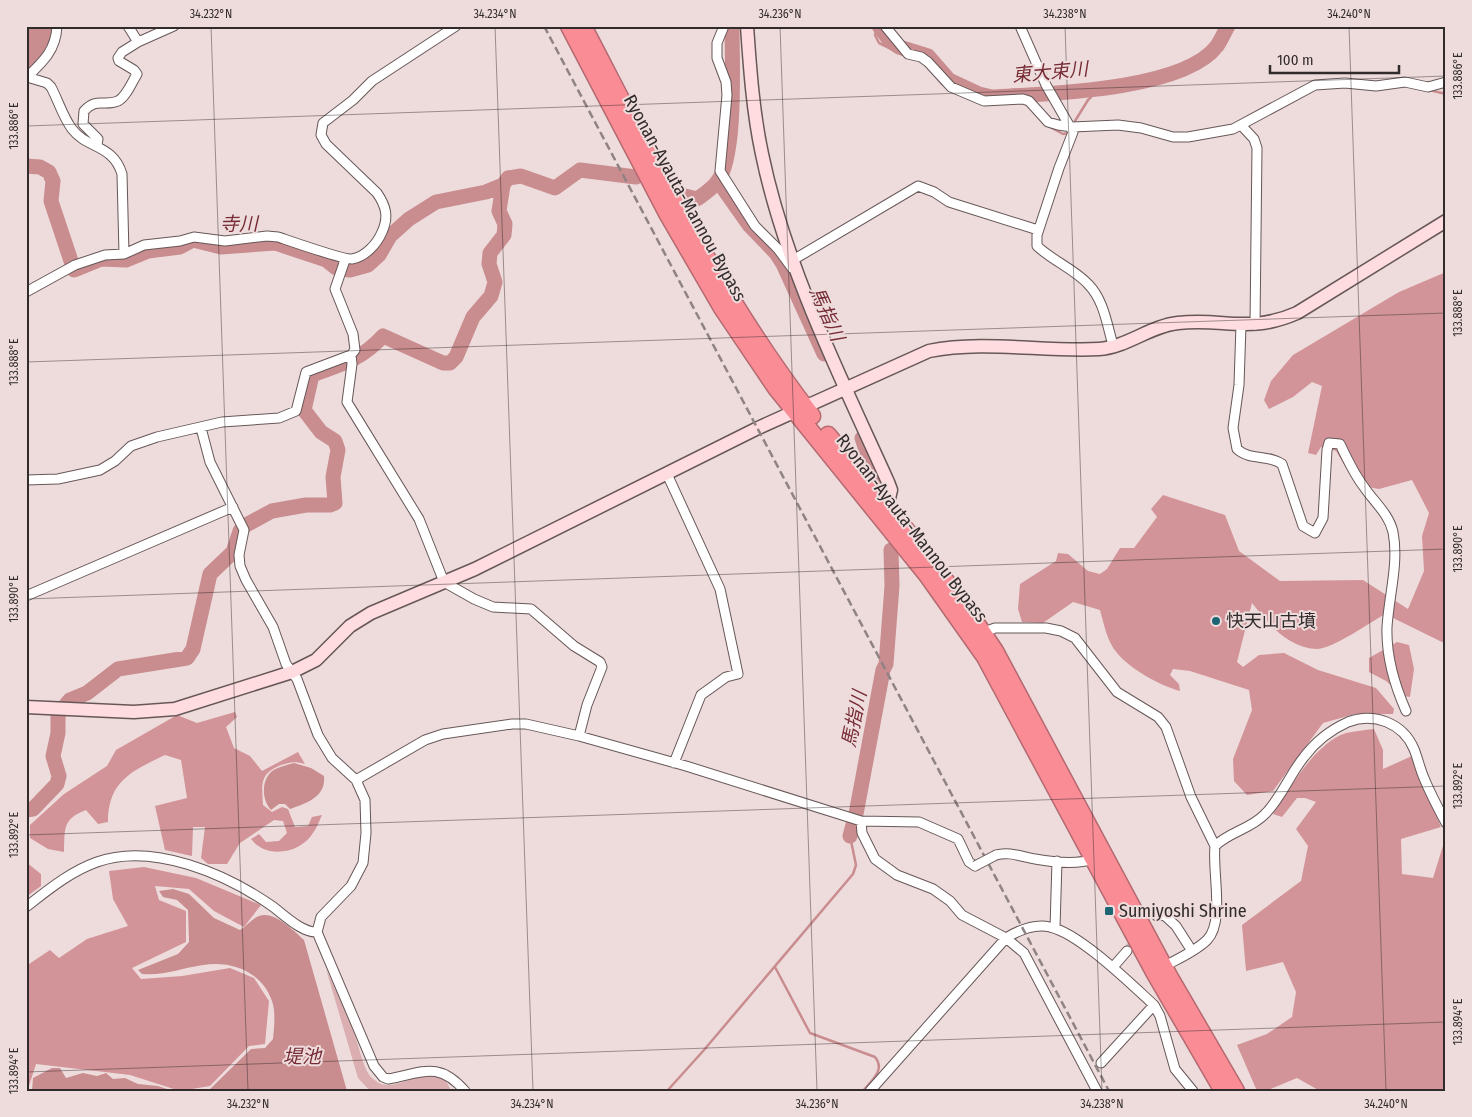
<svg xmlns="http://www.w3.org/2000/svg" width="1472" height="1117" font-family="'Fira Sans Condensed','Noto Sans JP',sans-serif">
<style>
.green{fill:#dbafb1}
.forest{fill:#d29498}
.water{fill:#c98c8f}
.lines{fill:none;stroke-linecap:round;stroke-linejoin:round}
.stream{stroke:#c98c8f;stroke-width:2.5}
.river{stroke:#c98c8f;stroke-width:15}
.street-tunnel{stroke:#c8b9b9;stroke-width:9;stroke-dasharray:9 4.5;stroke-linecap:butt}
.street-casing{stroke:#675757;stroke-width:11}
.secondary-casing{stroke:#675757;stroke-width:15}
.highway-casing{stroke:#b46a70;stroke-width:19}
.street{stroke:#fff;stroke-width:9}
.secondary{stroke:#fedcdf;stroke-width:12}
.highway{stroke:#fa8c95;stroke-width:16}
.rail{stroke:#908383;stroke-width:2.5;stroke-dasharray:8 4;stroke-linecap:butt}
.street-bridge-casing{stroke:#675757;stroke-width:11;stroke-linecap:butt}
.street-bridge{stroke:#fff;stroke-width:9}
.ticks{fill:none;stroke:#322b2b;stroke-width:1;stroke-opacity:0.45}
.poi-dot{fill:#1c6573;stroke:#eedcdc;stroke-width:2}
.labels{text-anchor:middle;dominant-baseline:central;stroke-width:4;stroke-linejoin:round;paint-order:stroke}
.street-label{font-size:18px;fill:#322b2b;stroke:#eedcdc}
.poi-label{font-size:18px;fill:#322b2b;stroke:#eedcdc;text-anchor:start}
.water-label{font-size:19px;font-style:italic;fill:#762b35;stroke:#eedcdc}
.neatline{fill:none;stroke:#322b2b;stroke-width:2}
.ticks-label{font-size:12px;text-anchor:middle;fill:#322b2b}
</style>
<rect width="100%" height="100%" fill="#eedcdc"/>
<path class="green" d="M326,969C336,990 346,1011 354,1033C359,1045 362,1065 370,1076C372,1078 377,1082 379,1083C401,1094 437,1053 451,1091H370L358,1078Z"/>
<path class="forest" d="M1446,272V644L1385,614C1371,622 1331,650 1316,649C1287,647 1269,624 1252,603L1237,662L1243,667L1259,655L1284,653L1318,670L1376,688L1394,709L1393,714H1355L1323,723L1273,791L1247,795L1234,781L1233,759L1252,710L1249,690L1190,671L1173,669L1170,675L1179,684L1180,691C1161,686 1130,669 1117,653C1107,642 1104,624 1100,610L1073,602L1043,623L1022,622L1018,609L1020,584L1056,561L1058,553L1068,554L1088,571L1100,574L1107,569L1120,548H1134L1157,517L1151,509L1163,495L1225,515L1239,551L1280,581L1363,580L1408,609L1424,571L1422,536L1429,513L1412,480L1379,489L1356,485L1336,451L1321,447L1316,455L1308,453L1322,386L1312,382L1293,397L1269,409L1264,400L1271,381L1293,355L1399,292Z
M1397,642L1409,645L1414,669L1410,697L1403,696L1386,681L1369,672V658Z
M235,712L237,717L226,727L234,748L250,756L262,771L298,752L305,764C295,761 291,762 281,765C259,774 262,784 263,805L272,812L282,807L288,809L295,827L308,826L312,817L322,815C319,821 317,828 313,833C300,854 266,859 251,839L259,834L266,842L279,841L287,833L283,821L274,820L240,843L227,864H208L201,858L205,827H193L192,856L165,850L155,806L187,798L181,760L165,755C132,771 108,781 108,822L98,824L86,810C62,819 65,829 64,852L48,849L30,838V825L64,794L107,766L116,750L177,715L197,723Z
M1374,729L1383,750V769L1412,756L1441,827L1401,839L1402,874L1433,878L1446,836V1091H1320L1297,1078L1266,1091H1257L1237,1045L1267,1034L1292,1017L1296,992L1283,962L1246,971L1242,925L1301,881L1308,846L1296,829L1316,802L1305,798H1297L1282,817L1273,814C1290,788 1315,743 1346,733C1355,731 1365,730 1374,729Z
M26,862L41,874V886L26,897Z
M144,867L196,878L261,905L244,927L214,911L189,889L155,886L159,900L186,911V942L132,968L141,979L182,976L230,968L254,978L269,1001L265,1044L249,1046L210,1086L180,1091L130,1075L36,1064L29,1086V1091H26V960L29,964L50,950L59,958L87,939L128,926L113,899L109,871Z"/>
<path class="water" d="M26,26H52C51,46 41,58 26,71Z
M294,763L311,768L324,776C326,797 307,803 290,809L285,804H279L271,810C262,800 261,782 271,772C277,767 287,765 294,763Z
M173,889L189,894L214,918L240,930C246,926 253,918 259,916C274,910 294,931 304,940L347,1091H208L251,1049L265,1048L273,1039C274,1028 276,1012 272,1001C262,972 232,960 203,965C182,968 164,976 142,974L138,970L178,954L189,942L188,910L177,900L163,897L159,891Z
M52,1068H60L66,1078L83,1073L97,1076L106,1073L113,1079L125,1078L138,1084L158,1086L173,1091H32L33,1078Z"/>
<g class="lines">
<path class="stream" d="M878,26L875,35L879,43L906,56
M931,71L942,84
M1429,90L1446,94
M1075,121L1088,100L1099,89
M1050,127L1063,134L1069,133
M775,967L810,1033L875,1057C886,1070 871,1081 863,1091
M667,1091L704,1050L853,874L856,865L850,836"/>
<path class="river" d="M879,26L890,41L899,47L928,56L949,80L979,94L992,97C1044,94 1183,91 1217,46C1221,40 1224,33 1228,26
M26,166L40,167L49,172L53,181L51,201L74,270L101,259L126,260L148,251L180,247L193,240L221,247L275,243L326,260L336,268L350,270L368,265L379,255L390,236L409,219L436,202L486,192L503,185
M718,181L749,225L776,253L783,264L824,354
M685,196L697,199C704,194 712,189 717,182C737,158 732,59 732,26
M862,438L875,477
M26,810L33,809L57,784L59,776L53,756L58,733V714L70,700L87,693L118,669L187,658L193,649L210,574L233,552L240,531L246,525L272,511L306,505H330L335,503L333,477L338,450L335,441L321,432L304,410L312,375C342,364 361,360 383,336L443,363H450L456,357L473,317L491,296L495,282L489,264L490,253L504,235L505,224L499,211L503,185L508,178L521,176L555,188L580,170L636,177
M850,836L856,814L883,670L886,664L892,586L891,550"/>
<path class="street-tunnel" d="M1127,951L1157,916"/>
<defs>
<path id="street" d="M128,26L138,42L174,26
M724,26L717,43V58L726,82L727,95L720,171L755,226L778,249L792,268
M885,26L908,54L921,57L928,62L951,87L984,101L1023,99L1029,101L1048,122L1058,125L1072,127L1118,125L1141,128L1173,137H1188L1233,129L1315,85L1345,83L1376,86L1405,82L1428,87L1446,82
M1020,26L1046,85L1073,132L1059,168L1037,235V246C1053,261 1074,269 1088,284C1104,300 1107,325 1113,345
M27,77L47,83L51,87C58,100 63,117 72,129C87,149 113,144 122,174L124,254
M26,78C43,62 56,50 57,26
M1241,125L1254,139L1257,148L1255,325
M97,145L98,139L83,124L84,111C97,97 104,107 118,101C126,97 132,82 137,74L134,70L119,61L118,58L122,52L138,42
M793,260L918,186L934,192L949,202L1038,230
M26,292L75,265L105,255L124,254L144,245L180,241L194,237L225,241L267,236L278,237C290,241 344,260 352,259C365,257 377,244 382,232C389,217 386,206 377,193L326,144L321,135L323,123L353,100L372,81L456,26
M1241,325L1239,385L1233,428L1237,449C1250,461 1268,454 1282,464L1303,526L1315,533L1323,518L1327,450L1329,443L1340,444C1347,459 1354,474 1364,487C1374,502 1389,514 1393,532C1399,563 1389,595 1387,627C1386,657 1394,684 1406,711
M351,355L352,364L347,402L419,519L444,582L474,599L493,607L531,609L574,646L600,662L602,667L587,705L579,736
M201,428L210,462L244,530L239,555L240,566L246,580L273,627L286,664L297,679L318,735L332,758L356,780L365,800L366,833L363,863L351,886L321,917L317,932L374,1066L383,1077L388,1079C422,1073 438,1060 465,1091
M667,474L720,589L738,674L726,677L701,695L674,763
M26,480L58,479L100,470L115,461L131,446L157,437L222,422L279,418L296,411L306,372L351,355L355,350L353,334L335,289L345,260
M26,596L233,507
M979,634L995,628H1046L1061,631L1075,638L1117,692L1158,717L1166,727L1191,797L1215,846
M356,780L425,740L443,734L512,724H526L579,736L686,766L861,821L919,822L958,839L969,862L975,866
M861,821L862,833L875,859L897,875L933,889L950,901L962,915L1006,938L1024,953L1097,1091
M996,855C1009,851 1022,857 1035,859C1052,862 1077,865 1093,859
M26,907C48,890 71,871 97,862C153,842 226,874 272,906C283,914 302,933 317,932
M1157,916L1164,915L1176,926L1192,951
M1055,928L1057,861
M1113,967L1127,951
M1161,968C1177,959 1195,952 1207,940C1225,922 1212,871 1215,846C1229,832 1251,829 1265,814C1281,798 1290,774 1304,757C1316,741 1330,730 1348,722C1374,712 1403,723 1414,749C1418,759 1420,769 1424,778C1430,793 1438,808 1446,823
M1154,1005L1160,1016L1175,1069L1193,1091
M870,1091L1006,938C1019,930 1034,923 1050,927C1079,933 1131,984 1154,1005L1101,1063"/>
<path id="secondary" d="M747,26C750,69 753,112 762,154C785,266 841,378 888,482L891,490L887,507
M26,707L134,712L175,709L292,672L316,660L350,626L371,613L475,569L758,428L929,351C984,340 1043,352 1099,349C1127,347 1150,326 1178,323C1225,318 1249,334 1297,313L1446,221"/>
<path id="highway" d="M569,26L668,215L722,308L776,388L927,575L985,657L1154,972L1223,1091
M583,26C653,160 719,296 812,416
M828,435C886,505 945,574 995,651L1169,976L1236,1091"/>
</defs>
<use href="#street" class="street-casing"/>
<use href="#secondary" class="secondary-casing"/>
<use href="#highway" class="highway-casing"/>
<use href="#street" class="street"/>
<use href="#secondary" class="secondary"/>
<use href="#highway" class="highway"/>
<path class="rail" d="M544,26L1109,1091"/>
<defs>
<path id="street-bridge" d="M975,866L996,855"/>
</defs>
<use href="#street-bridge" class="street-bridge-casing"/>
<use href="#street-bridge" class="street-bridge"/>
</g>
<path class="ticks" d="M211,26L248,1091M495,26L533,1091M780,26L817,1091M1065,26L1102,1091M1349,26L1386,1091M26,126L1446,76M26,362L1446,313M26,599L1446,549M26,835L1446,786M26,1072L1446,1022"/>
<g class="poi-dot">
<circle cx="1216" cy="621" r="5"/>
<rect x="1104" y="906" width="10" height="10" rx="2.5"/>
</g>
<g class="labels">
<g class="street-label">
<text transform="translate(685 198) rotate(61)">Ryonan-Ayauta-Mannou Bypass</text>
<text transform="translate(912 528) rotate(52)">Ryonan-Ayauta-Mannou Bypass</text>
</g>
<g class="poi-label">
<text x="1226" y="621">快天山古墳</text>
<text x="1119" y="911">Sumiyoshi Shrine</text>
</g>
<g class="water-label">
<text transform="translate(1050 72) rotate(-5)">東大束川</text>
<text transform="translate(239 224) rotate(-1)">寺川</text>
<text transform="translate(827 314) rotate(66)">馬指川</text>
<text transform="translate(854 719) rotate(-78)">馬指川</text>
<text x="302" y="1056">堤池</text>
</g>
</g>
<rect width="1472" height="1117" fill="none" stroke="#eedcdc" stroke-width="55"/>
<path d="M1270 65v8h129v-8" fill="none" stroke="#322b2b" stroke-width="2.5"/>
<text x="1277" y="65" font-size="15" fill="#322b2b" stroke="#eedcdc" stroke-width="4" paint-order="stroke">100 m</text>
<rect x="28" y="28" width="1416" height="1062" class="neatline"/>
<g class="ticks-label">
<text x="211" y="18">34.232°N</text>
<text x="495" y="18">34.234°N</text>
<text x="780" y="18">34.236°N</text>
<text x="1065" y="18">34.238°N</text>
<text x="1349" y="18">34.240°N</text>
<text transform="translate(1458 76) rotate(-90)" y="4">133.886°E</text>
<text transform="translate(14 126) rotate(-90)" y="4">133.886°E</text>
<text transform="translate(1458 313) rotate(-90)" y="4">133.888°E</text>
<text transform="translate(14 362) rotate(-90)" y="4">133.888°E</text>
<text transform="translate(1458 549) rotate(-90)" y="4">133.890°E</text>
<text transform="translate(14 599) rotate(-90)" y="4">133.890°E</text>
<text transform="translate(1458 786) rotate(-90)" y="4">133.892°E</text>
<text transform="translate(14 835) rotate(-90)" y="4">133.892°E</text>
<text transform="translate(1458 1022) rotate(-90)" y="4">133.894°E</text>
<text transform="translate(14 1071) rotate(-90)" y="4">133.894°E</text>
<text x="248" y="1108">34.232°N</text>
<text x="532" y="1108">34.234°N</text>
<text x="817" y="1108">34.236°N</text>
<text x="1102" y="1108">34.238°N</text>
<text x="1386" y="1108">34.240°N</text>
</g>
</svg>
